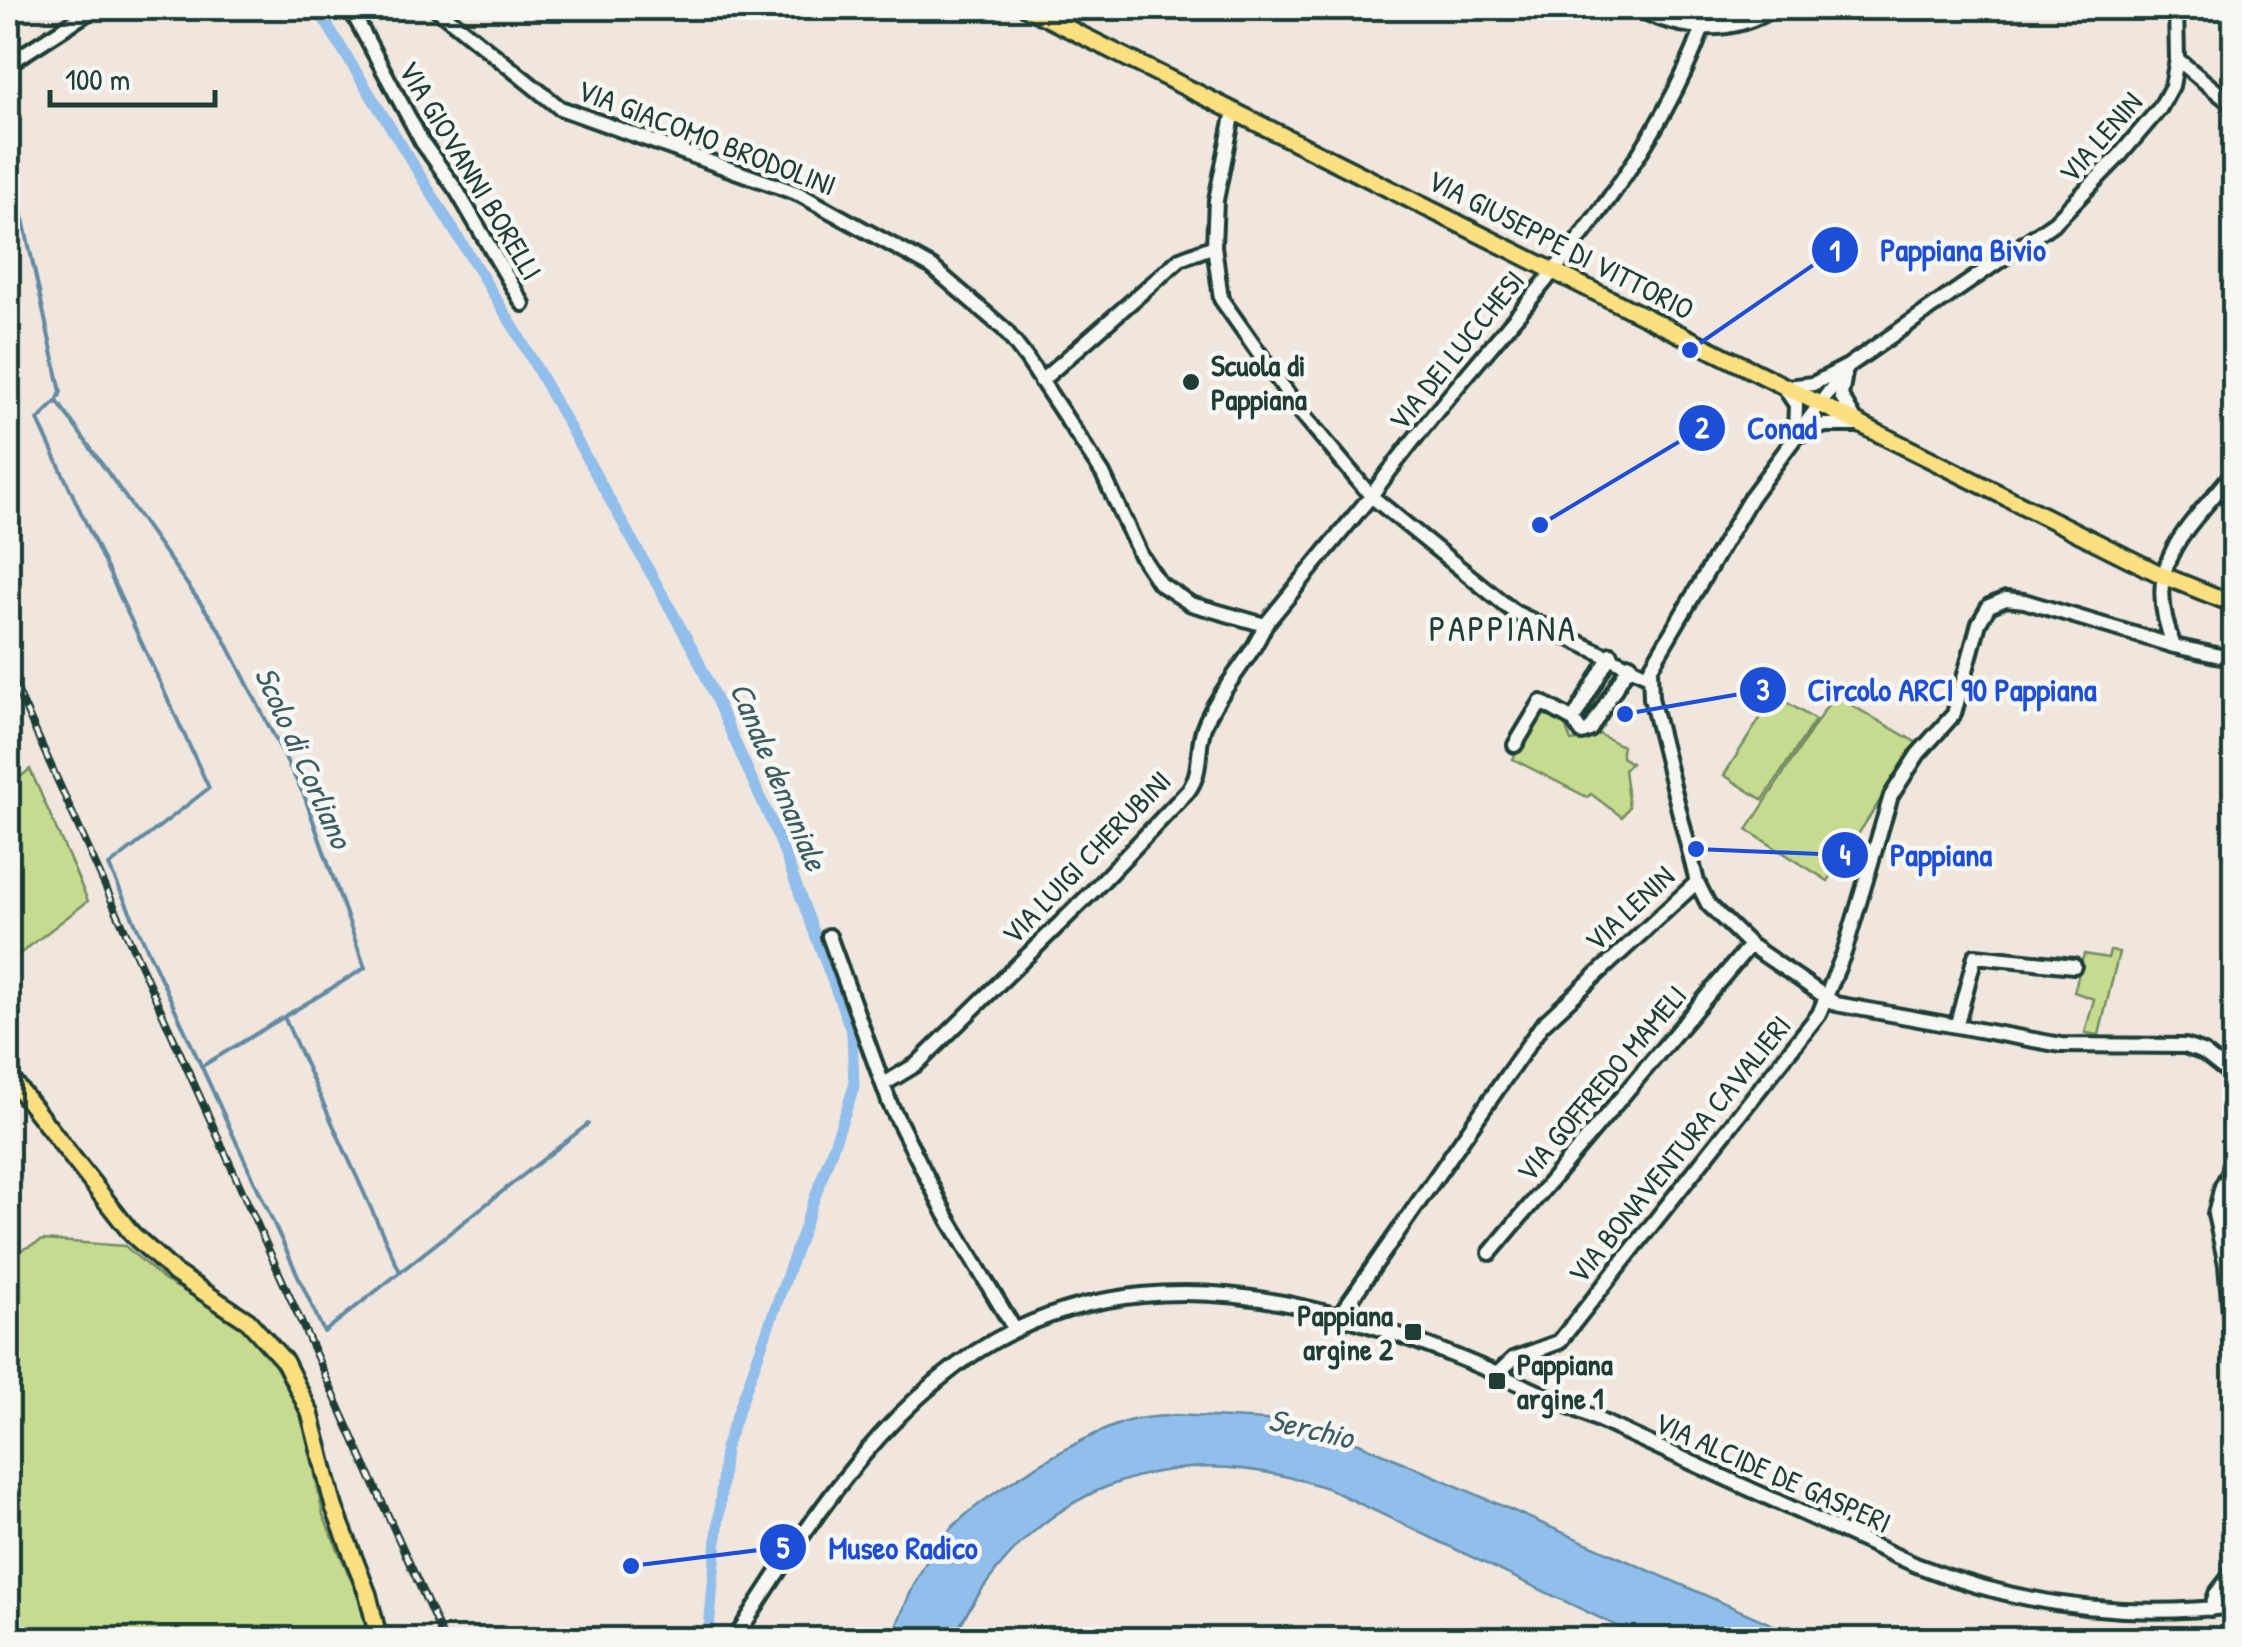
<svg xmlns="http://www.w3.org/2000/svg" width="2242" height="1647" font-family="'Patrick Hand',sans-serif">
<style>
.green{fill:#c7db90;stroke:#738c62;stroke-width:2.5}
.water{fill:#91beeb;stroke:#638aa2;stroke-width:2.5}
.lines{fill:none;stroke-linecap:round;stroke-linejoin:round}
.stream{stroke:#638aa2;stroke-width:4}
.canal{stroke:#91beeb;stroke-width:11}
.minor-casing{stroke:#1f3d34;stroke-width:20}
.major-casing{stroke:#1f3d34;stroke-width:22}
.minor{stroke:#f6f6f2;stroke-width:12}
.major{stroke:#fce080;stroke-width:15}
.rail-casing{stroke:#1f3d34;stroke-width:8}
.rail{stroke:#f6f6f2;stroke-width:4;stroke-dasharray:11;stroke-linecap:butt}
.poi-dot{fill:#1f3d34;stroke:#f6f6f2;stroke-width:4}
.labels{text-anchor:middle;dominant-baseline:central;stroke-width:9;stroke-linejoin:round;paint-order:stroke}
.street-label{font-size:30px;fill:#1f3d34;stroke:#f6f6f2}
.poi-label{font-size:30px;font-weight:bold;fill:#1f3d34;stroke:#f6f6f2;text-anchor:start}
.water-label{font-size:32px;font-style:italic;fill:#3c5d62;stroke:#f6f6f2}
.quarter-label{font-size:35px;letter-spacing:2.5px;fill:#1f3d34;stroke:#f6f6f2}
.leader{fill:none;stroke:#1d4ed8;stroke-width:4}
.callout-dot{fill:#1d4ed8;stroke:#f6f6f2;stroke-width:4}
.mark-label{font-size:30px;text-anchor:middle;font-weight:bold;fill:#fff}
.callout-label{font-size:32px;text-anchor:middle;font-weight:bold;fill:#1d4ed8;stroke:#f6f6f2;stroke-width:9;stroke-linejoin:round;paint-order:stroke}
</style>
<rect width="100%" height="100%" fill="#f0e6de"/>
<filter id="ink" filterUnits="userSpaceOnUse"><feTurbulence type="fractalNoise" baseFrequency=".01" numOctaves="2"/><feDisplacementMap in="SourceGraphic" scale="20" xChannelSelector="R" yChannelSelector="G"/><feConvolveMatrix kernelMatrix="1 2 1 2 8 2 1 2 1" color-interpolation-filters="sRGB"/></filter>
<g filter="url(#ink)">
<path class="green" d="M1775,695L1815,720L1763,800L1724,775Z
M1834,695L1917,743L1828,881L1747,830Z
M1542,708L1563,720L1571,741L1586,740L1593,731L1622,746V757L1631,763L1624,770L1629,807L1622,817L1591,794L1587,797L1513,759Z
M30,769L88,901L8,963V787Z
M2110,951L2119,952L2099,1035L2085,1033L2094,999L2074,992L2084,954L2108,958Z
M43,1240L125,1246L164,1280L228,1316L264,1347L303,1415L323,1515L359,1598L368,1639H8V1256Z"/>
<path class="water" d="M1175,1415L1266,1420L1359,1443L1805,1639H1644L1327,1488C1166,1434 1029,1487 953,1639H891C905,1605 920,1565 944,1536C975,1499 1082,1435 1128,1421C1143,1417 1160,1417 1175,1415Z"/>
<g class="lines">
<path class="stream" d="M8,150L61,392L57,401
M57,401L38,420L209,788L109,866L324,1332L588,1124
M57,401L221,632L304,795L365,968L204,1065
M284,1017L400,1272"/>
<path class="canal" d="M317,8L516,331L695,653L779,839L852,1033L854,1086L847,1108L725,1448L708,1640"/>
<defs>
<path id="minor" d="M350,8L422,142L457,191L523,304
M436,8L560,108L799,194L932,267L1004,329L1027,359L1103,474L1140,554L1159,583L1191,604L1265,625L1371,496L1514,612L1649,676
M1633,8C1681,29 1727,38 1774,8
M2177,59L2234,106
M8,64L95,8
M1234,111L1216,200L1214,246L1221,299L1300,411L1371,496C1479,345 1636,207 1702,30
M1845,373L1841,396L1857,423
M1041,381L1180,259L1214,246
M1784,387L1796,405L1795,431
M1787,387L1813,384L1848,366L2055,222L2120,155L2160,108L2172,86L2177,59L2176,8
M1798,435L1825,425H1856
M2174,646L2234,659
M1611,654L1573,720L1582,733L1590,730L1630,664
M1515,745L1541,702L1573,720
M1697,882L1708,904L1750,945L1836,1004L2061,1045L2185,1046L2204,1053L2234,1077
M829,936L890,1104L946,1215L1015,1330
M1957,1024L1975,956L2074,966
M884,1084L917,1064L1092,892L1188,791C1204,770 1195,745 1206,722C1221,687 1250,661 1265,625
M2234,1164L2222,1186L2215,1214L2226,1265L2234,1359
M1490,1253L1750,945
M1340,1315L1542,1025L1697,882L1651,698L1650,669L1751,497L1848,366
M1499,1372L1513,1359L1559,1342L1819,1014L1844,953L1891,796L1918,754L1954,714L1979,623L1989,606L2006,599L2024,601L2174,646C2139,561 2188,531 2234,471
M2211,1609L2216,1594L2234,1571
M734,1640C806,1528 891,1389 1015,1330C1220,1233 1442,1348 1627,1433C1723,1477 1819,1521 1916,1565C2018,1605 2125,1619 2234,1606"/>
<path id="major" d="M1027,8L2164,576L2234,604
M8,1075L132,1234L175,1273L248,1321L285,1362L310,1413L334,1507L368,1595L379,1640"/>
</defs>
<use href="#minor" class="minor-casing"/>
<use href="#major" class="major-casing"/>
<use href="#minor" class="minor"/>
<use href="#major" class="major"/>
<defs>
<path id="rail" d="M8,670L444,1640"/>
</defs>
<use href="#rail" class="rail-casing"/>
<use href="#rail" class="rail"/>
</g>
</g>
<g class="poi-dot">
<circle cx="1191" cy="382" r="10"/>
<rect x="1403" y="1322" width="20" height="20" rx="5"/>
<rect x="1487" y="1371" width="20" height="20" rx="5"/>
</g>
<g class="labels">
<g class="street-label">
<text transform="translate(707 137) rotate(21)">VIA GIACOMO BRODOLINI</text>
<text transform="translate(2100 137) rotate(-49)">VIA LENIN</text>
<text transform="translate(471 170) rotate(59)">VIA GIOVANNI BORELLI</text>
<text transform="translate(1561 244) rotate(27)">VIA GIUSEPPE DI VITTORIO</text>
<text transform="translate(1456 350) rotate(-51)">VIA DEI LUCCHESI</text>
<text transform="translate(1086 857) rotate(-46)">VIA LUIGI CHERUBINI</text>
<text transform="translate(1629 908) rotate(-43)">VIA LENIN</text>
<text transform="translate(1601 1083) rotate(-50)">VIA GOFFREDO MAMELI</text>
<text transform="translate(1679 1149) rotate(-51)">VIA BONAVENTURA CAVALIERI</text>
<text transform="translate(1773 1472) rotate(24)">VIA ALCIDE DE GASPERI</text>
</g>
<g class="poi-label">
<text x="1211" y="365">Scuola di<tspan x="1211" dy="34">Pappiana</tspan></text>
<text x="1393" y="1315" text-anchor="end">Pappiana<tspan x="1393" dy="34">argine 2</tspan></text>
<text x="1517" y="1364">Pappiana<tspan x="1517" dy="34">argine 1</tspan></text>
</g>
<g class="water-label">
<text transform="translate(304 757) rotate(66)">Scolo di Corliano</text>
<text transform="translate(779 776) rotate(67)">Canale demaniale</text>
<text transform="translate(1311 1428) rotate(13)">Serchio</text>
</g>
<g class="quarter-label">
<text x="1503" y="628">PAPPIANA</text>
</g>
</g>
<path class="leader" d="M1690 350L1835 250M1540 525L1702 428M1625 714L1763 690M1696 849L1845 855M631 1566L783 1547"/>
<g class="callout-dot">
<circle cx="1690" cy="350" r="10"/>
<circle cx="1540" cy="525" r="10"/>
<circle cx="1625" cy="714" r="10"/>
<circle cx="1696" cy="849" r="10"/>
<circle cx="631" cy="1566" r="10"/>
<circle cx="1835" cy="250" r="25"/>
<circle cx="1702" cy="428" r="25"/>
<circle cx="1763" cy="690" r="25"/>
<circle cx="1845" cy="855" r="25"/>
<circle cx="783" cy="1547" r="25"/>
</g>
<g class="mark-label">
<text x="1835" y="261">1</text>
<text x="1702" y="438">2</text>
<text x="1763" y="700">3</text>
<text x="1845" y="865">4</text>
<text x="783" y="1558">5</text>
</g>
<g class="callout-label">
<text x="1963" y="261">Pappiana Bivio</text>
<text x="1782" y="439">Conad</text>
<text x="1952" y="701">Circolo ARCI 90 Pappiana</text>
<text x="1941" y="866">Pappiana</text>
<text x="903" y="1559">Museo Radico</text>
</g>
<rect width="2242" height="1647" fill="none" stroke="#f6f6f2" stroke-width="40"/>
<rect x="20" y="20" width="2202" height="1607" fill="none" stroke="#1f3d34" stroke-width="4" filter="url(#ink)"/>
<path d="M50 90v15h165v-15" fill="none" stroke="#1f3d34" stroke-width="5"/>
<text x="65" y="90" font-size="30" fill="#1f3d34" stroke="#f6f6f2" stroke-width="8" paint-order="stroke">100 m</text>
</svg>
